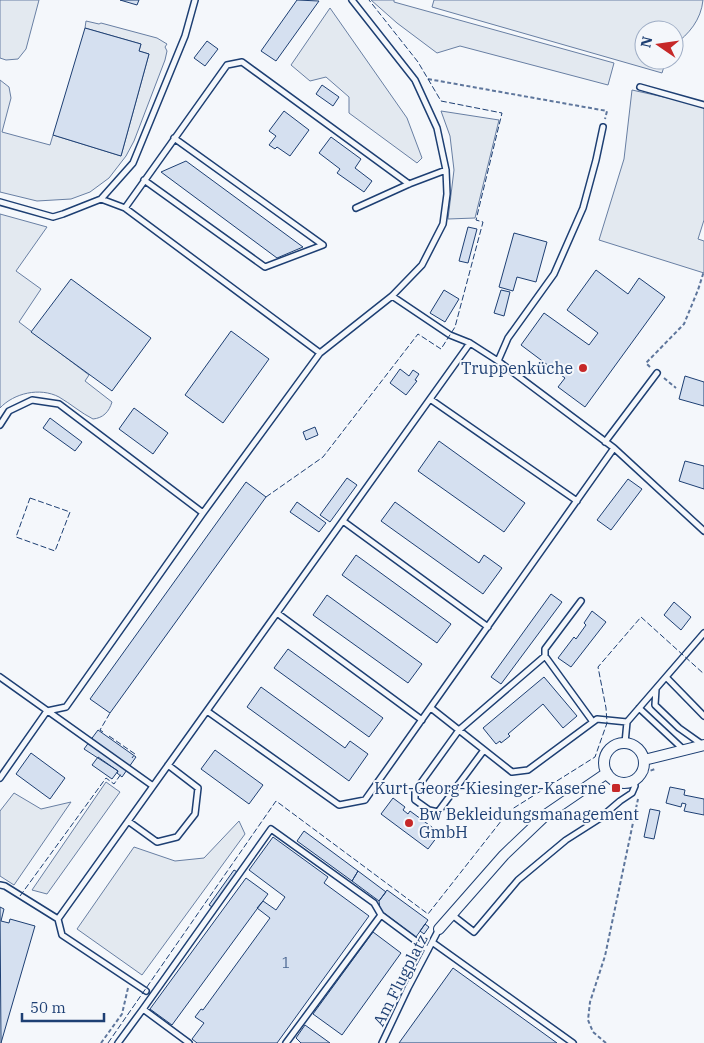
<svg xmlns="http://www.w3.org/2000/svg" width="704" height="1043" font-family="'IBM Plex Serif',serif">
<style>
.green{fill:#e3e9f0;stroke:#687fa3}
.building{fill:#d5e0f0;stroke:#1d3f73}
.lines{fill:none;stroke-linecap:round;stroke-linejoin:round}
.service-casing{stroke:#1d3f73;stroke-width:8}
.minor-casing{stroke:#1d3f73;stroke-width:12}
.path{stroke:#5e769c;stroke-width:2;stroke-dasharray:4 2.5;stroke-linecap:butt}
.service{stroke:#f4f7fb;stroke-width:5}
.minor{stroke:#f4f7fb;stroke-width:10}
.fence{stroke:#1d3f73;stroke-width:1;stroke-dasharray:6 2.5;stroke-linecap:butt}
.poi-dot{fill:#c62828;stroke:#f4f7fb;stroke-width:2}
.labels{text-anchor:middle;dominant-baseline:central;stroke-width:4;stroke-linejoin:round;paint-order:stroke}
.number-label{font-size:14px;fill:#4b6792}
.poi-label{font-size:16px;fill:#1d3f73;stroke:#f4f7fb;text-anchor:end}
.street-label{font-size:16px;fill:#1d3f73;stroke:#f4f7fb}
</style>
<rect width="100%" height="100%" fill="#f4f7fb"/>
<path class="green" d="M0,0H39L26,49L18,59L6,60L0,58Z
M371,0H394V2L614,63L608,85L460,46L437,53L397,23Z
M434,0H703C701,20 689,34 674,45V30H644V60H666L662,73L432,7Z
M330,8L407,118L422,158L417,163L349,113V97L326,77L310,81L291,65Z
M86,21L99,24L101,23L157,38L167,44L165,47L167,51L165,60L134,141L126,156L109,178L90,192L71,199L37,201L0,192V80L9,87L11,98L2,132L50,145L53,135L121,156L149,54L139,51L141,44L85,28Z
M632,90L704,106V220L698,239L704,241V273L599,240L624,159Z
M441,111L499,120L475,218L448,219L454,170L450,136Z
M0,214L47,227L16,271L41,289L19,322L89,375L85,381L112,402C109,412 103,418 93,419C81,413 71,404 59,397C40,387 14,393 0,408Z
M106,782L120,792L47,894L32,890Z
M14,793L41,809L71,802L14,885L0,876V811Z
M239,821L245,834L142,975L77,929L134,847L175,861L204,858Z"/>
<path class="building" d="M120,0H139L137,5Z
M297,0L319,1L276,61L261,51Z
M85,28L141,44L139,51L149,54L121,156L53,135Z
M207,41L218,49L205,66L194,58Z
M322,85L339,97L333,106L316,94Z
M284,111L309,130L290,156L277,147L275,149L269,145L276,136L269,131Z
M331,137L361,159L355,168L372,181L364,192L337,173L340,169L319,153Z
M186,161L303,247L277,258L161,172Z
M468,227L477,229L468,263L459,261Z
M514,233L547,242L536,282L517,277L513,291L499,287Z
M596,270L628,294L639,278L665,297L585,407L558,387L565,378L521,345L544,313L589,345L598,333L567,310Z
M71,279L151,338L112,391L31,332Z
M444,290L459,299L445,322L430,313Z
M501,290L510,292L504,316L494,313Z
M231,331L269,359L223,423L185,395Z
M400,369L409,376L413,370L419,374L415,380L417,381L406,395L390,383Z
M685,376L704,382V406L679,399Z
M134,408L168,433L153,454L119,429Z
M50,418L82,442L75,451L43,428Z
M315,427L318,435L306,440L303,432Z
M439,441L525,503L504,532L418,471Z
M685,461L704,466V489L679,481Z
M347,478L357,485L330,522L320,515Z
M628,479L642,489L611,530L597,520Z
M246,482L266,497L110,713L90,699Z
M297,502L326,523L319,532L290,512Z
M395,502L479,563L484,555L502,568L483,594L381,521Z
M356,555L451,624L437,643L342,575Z
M551,594L562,602L501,684L491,677Z
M327,595L422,664L408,683L313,615Z
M674,602L691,617L681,630L664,615Z
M592,611L606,622L571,667L558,658L574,637L576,639L586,625L584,623Z
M288,649L383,718L369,737L274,668Z
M544,677L577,716L563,728L543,704L508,734L510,736L501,743L500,741L496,744L483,728Z
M261,687L345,748L350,741L368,754L349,781L247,707Z
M98,730L136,757L122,777L117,773L118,771L84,749Z
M215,750L263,785L249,804L201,769Z
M31,753L65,778L50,799L16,774Z
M98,757L118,771L112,779L92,765Z
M670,787L685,790L684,795L704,799V815L684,811L686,804L682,803L681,807L666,803Z
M393,798L405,807L403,810L408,814L410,811L440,833L428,849L381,814Z
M650,809L660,811L654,839L644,837Z
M304,831L358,871L352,881L297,841Z
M273,837L328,877L324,883L369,916L277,1043H197L192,1039L204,1023L195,1017L201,1009L203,1010L270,918L257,908L263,901L276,910L285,897L249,870Z
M234,870L239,873L214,908L209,905Z
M358,871L386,892L379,901L352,881Z
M246,878L268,894L172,1025L150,1009Z
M387,890L428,920L416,937L380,910L379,901Z
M0,907L4,909L1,921L9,923L10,919L35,926L1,1043Z
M425,924L429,927L424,934L420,931Z
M373,932L401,953L342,1035L313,1014Z
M453,968L557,1043H399Z
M305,1025L330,1043H301L296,1038Z"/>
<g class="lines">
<defs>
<path id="service" d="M640,87L704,105
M144,180L265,267L323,245L174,138
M101,199L125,208L320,353
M0,202L53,217L63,214L101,199L133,163L185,36L195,0
M125,208L227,65L242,62L409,184
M356,208L409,184L446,170
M392,296L450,335L470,343L498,361L614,448L704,531
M498,361L508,338L554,274L583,208L596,160L603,127
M430,399L577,501
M0,425L9,411L32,400L59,404L203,513
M605,442L657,373
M343,521L488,627
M277,613L422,720
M545,656V649L581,601
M0,677L153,786
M666,677L704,716
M656,689L655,705L679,728L703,745
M431,708L512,772L528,770L597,719L627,722
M639,708L684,750
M207,711L339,805L365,800L614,448
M625,743L627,722L704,633
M484,750L438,812L429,810L415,800V791L459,730L545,656L593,722
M0,778L47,711L66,707L203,513L320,353L392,296L422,265L443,224L447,194L446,170L437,128L415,80L352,0
M128,821L157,842L177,837L195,814L198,788L168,765
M0,885L5,886L58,919L470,343
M451,914L474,932L518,880L566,840L599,819L620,801L632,793L635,786L634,781
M58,919L62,935L146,991
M432,942L573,1043
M143,1009L271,829L374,903L381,915
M118,1043L143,1009L189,1043
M286,1043L381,915L428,950
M382,1043L408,988L439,929"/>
<path id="minor" d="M604 763a20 20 0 1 1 40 0a20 20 0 1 1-40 0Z
M644,760L704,745
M439,929L504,855L547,814L607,773"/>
</defs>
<use href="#service" class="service-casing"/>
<use href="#minor" class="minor-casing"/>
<path class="path" d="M428,79L607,111L605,119
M650,367L646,363L684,324L698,290L704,271
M664,378L676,388
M641,779L647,772L655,769
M101,1043L122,1014L128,988
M606,1043L593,1032L588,1020L590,1002L605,956L638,799"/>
<use href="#service" class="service"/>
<use href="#minor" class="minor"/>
<path class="fence" d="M266,497L323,457L418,334L441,349L455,327L483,222L476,220L502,113L441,101L418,62L369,0
M30,498L70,512L55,551L16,537Z
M103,732L100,730L110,713
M109,736L135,754L132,758
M20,896L106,778L114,784L121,774
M108,1043L276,801L428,914L509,811L595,757L607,723L606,708L598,667L641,617L704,674"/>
</g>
<g class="poi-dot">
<circle cx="583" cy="368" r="5"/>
<rect x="611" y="783" width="10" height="10" rx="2.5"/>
<circle cx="409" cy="823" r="5"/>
</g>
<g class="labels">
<g class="number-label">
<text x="286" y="963">1</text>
</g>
<g class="poi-label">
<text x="573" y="368">Truppenküche</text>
<text x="606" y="788">Kurt-Georg-Kiesinger-Kaserne</text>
<text x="419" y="814" text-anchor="start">Bw Bekleidungsmanagement<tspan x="419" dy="18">GmbH</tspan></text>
</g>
<g class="street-label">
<text transform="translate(400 980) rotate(-63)">Am Flugplatz</text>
</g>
</g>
<g transform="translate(659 45) rotate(283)"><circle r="24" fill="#f4f7fb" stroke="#9eadc5"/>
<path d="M0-4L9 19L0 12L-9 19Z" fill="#c62828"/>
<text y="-8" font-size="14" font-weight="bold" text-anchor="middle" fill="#1d3f73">N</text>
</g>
<path d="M22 1013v8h82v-8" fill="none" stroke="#1d3f73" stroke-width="2.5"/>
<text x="30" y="1013" font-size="15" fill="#1d3f73" stroke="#f4f7fb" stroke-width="4" paint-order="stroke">50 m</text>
</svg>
